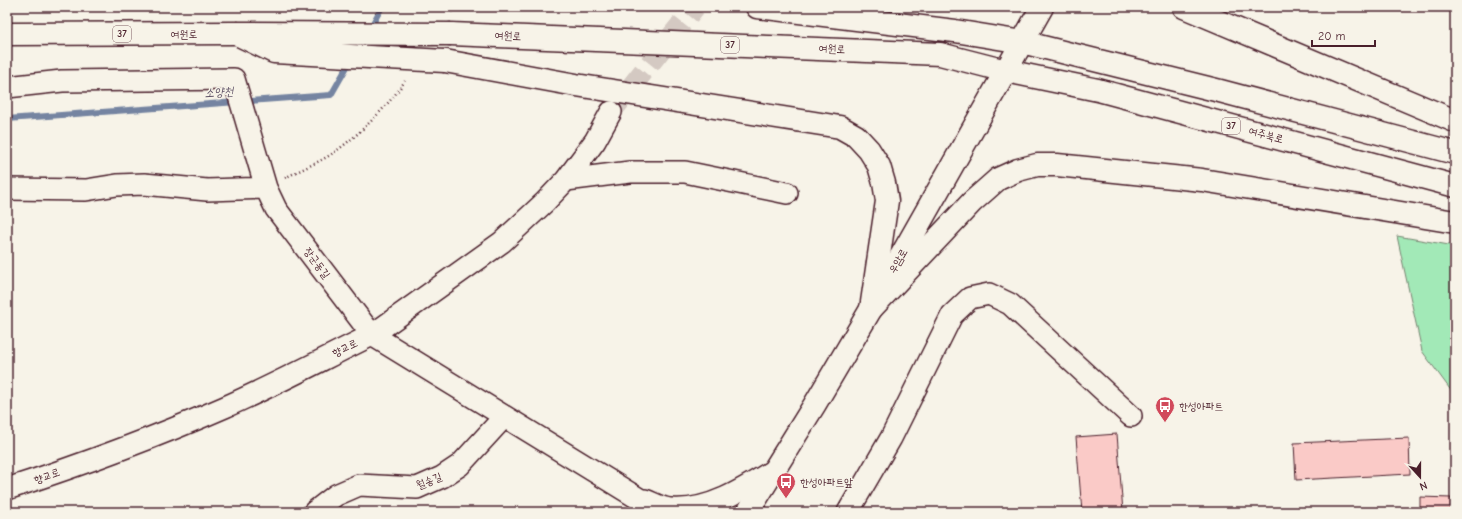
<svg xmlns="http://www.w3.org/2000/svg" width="1462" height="519" font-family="'Comic Neue','Poor Story',sans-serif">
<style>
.green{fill:#a2e9b7;stroke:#768471}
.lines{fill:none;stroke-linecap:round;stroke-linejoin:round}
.stream{stroke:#7484a1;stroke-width:6}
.building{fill:#facac7;stroke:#4a1f2b}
.minor-tunnel{stroke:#d4c9c2;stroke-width:21;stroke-dasharray:21 10;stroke-linecap:butt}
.minor-casing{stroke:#4a1f2b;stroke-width:24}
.major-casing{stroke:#4a1f2b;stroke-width:25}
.highway-casing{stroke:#4a1f2b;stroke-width:25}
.path{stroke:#4a1f2b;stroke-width:2.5;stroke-dasharray:1 3;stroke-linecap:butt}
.minor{stroke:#f7f3e8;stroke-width:21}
.major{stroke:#f7f3e8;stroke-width:22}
.highway{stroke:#f7f3e8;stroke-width:22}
.highway-bridge-casing{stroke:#4a1f2b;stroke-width:25;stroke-linecap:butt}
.highway-bridge{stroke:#f7f3e8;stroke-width:22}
.labels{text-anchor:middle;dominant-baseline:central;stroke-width:3;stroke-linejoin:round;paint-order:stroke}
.shield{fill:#f7f3e8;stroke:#7e5f64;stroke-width:1}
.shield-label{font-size:10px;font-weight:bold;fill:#4a1f2b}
.street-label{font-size:11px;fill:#4a1f2b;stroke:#f7f3e8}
.poi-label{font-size:11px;fill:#4a1f2b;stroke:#f7f3e8;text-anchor:start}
.water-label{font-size:12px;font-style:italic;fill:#5f5266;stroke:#f7f3e8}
</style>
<rect width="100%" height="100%" fill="#f7f3e8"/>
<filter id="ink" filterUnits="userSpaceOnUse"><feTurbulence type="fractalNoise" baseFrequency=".025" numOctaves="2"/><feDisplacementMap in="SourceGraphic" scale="8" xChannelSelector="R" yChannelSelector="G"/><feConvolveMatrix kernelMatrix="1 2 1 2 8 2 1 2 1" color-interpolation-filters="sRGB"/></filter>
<g filter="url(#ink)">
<path class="green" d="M1397,236L1455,246V396L1422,351Z"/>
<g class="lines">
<path class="stream" d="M369,30L382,7
M7,119L331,95L351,60"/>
</g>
<path class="building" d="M1117,434L1123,512H1082L1076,437Z
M1409,438L1410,474L1296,480L1294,443Z
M1420,497L1451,498V512H1420Z"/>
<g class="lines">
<path class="minor-tunnel" d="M611,112L695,7"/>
<defs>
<path id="minor" d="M7,87L62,81L234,79L266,188L276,209L372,335L502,242L545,202L566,180L595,141L611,112
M566,180L630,172H685L787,193
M7,189L86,190L117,185L144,184L207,190L266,188
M7,489C81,465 154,438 225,407C275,385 323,359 372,335L636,497L658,512
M645,500C653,503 663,509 671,509C708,512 744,489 774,470
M314,512L336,495L359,485L417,488L442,477L460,465L504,417
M848,512L891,438L952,315L970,298L989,294L1010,304L1131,416"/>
<path id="major" d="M748,512L815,404L871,309L1042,7"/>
<path id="highway" d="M757,7L955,31L1022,42L1220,91L1455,153
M1184,7L1455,121
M7,34L236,33
M451,34L940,54L1006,71L1098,90L1455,186
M445,61L576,85L840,127L856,136L869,150L879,166L884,183L887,201L871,309
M871,309L972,202L998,179L1018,170L1037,165H1057L1202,180L1455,222"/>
</defs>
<use href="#minor" class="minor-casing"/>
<use href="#major" class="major-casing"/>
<use href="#highway" class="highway-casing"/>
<path class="path" d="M451,12L454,7
M285,178C301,169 321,162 336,151C360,134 389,105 405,81"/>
<use href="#minor" class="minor"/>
<use href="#major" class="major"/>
<use href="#highway" class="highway"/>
<defs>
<path id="highway-bridge" d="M236,33L451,34
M241,36L274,52L445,61"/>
</defs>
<use href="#highway-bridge" class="highway-bridge-casing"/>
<use href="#highway-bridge" class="highway-bridge"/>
</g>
</g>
<defs>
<symbol id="bus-pin" viewBox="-11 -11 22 30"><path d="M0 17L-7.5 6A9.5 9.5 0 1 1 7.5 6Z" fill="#d1495b" stroke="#f7f3e8"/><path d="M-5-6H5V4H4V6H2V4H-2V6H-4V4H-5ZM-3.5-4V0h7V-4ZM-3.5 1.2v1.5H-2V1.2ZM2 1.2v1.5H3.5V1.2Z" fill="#fff"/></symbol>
</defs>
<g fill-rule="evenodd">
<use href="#bus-pin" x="1154" y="395" width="22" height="30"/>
<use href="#bus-pin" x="775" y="471" width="22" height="30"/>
</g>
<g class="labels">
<g class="shield">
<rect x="113" y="26" width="18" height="16" rx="3"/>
<rect x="721" y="37" width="18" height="16" rx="3"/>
<rect x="1222" y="118" width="18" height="16" rx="3"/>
</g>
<g class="shield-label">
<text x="122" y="34">37</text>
<text x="730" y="45">37</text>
<text x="1231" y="126">37</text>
</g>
<g class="street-label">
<text x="184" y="34">여원로</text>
<text transform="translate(508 36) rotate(2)">여원로</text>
<text transform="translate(832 49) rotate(2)">여원로</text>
<text transform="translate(1266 135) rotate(15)">여주북로</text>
<text transform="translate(898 261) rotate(-60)">우암로</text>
<text transform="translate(317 263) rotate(53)">장군동길</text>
<text transform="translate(345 348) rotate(-26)">향교로</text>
<text transform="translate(47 476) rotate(-19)">향교로</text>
<text transform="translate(429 481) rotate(-22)">월송길</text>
</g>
<g class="poi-label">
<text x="1179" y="406">한성아파트</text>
<text x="800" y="482">한성아파트앞</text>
</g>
<g class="water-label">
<text transform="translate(219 92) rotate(-4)">소양천</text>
</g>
</g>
<rect width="1462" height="519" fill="none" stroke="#f7f3e8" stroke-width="24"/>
<rect x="12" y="12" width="1438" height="495" fill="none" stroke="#4a1f2b" stroke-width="1.5" filter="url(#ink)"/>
<g transform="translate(1420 477) rotate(159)" stroke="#f7f3e8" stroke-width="3" paint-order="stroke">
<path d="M0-3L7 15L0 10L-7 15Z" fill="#4a1f2b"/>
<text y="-6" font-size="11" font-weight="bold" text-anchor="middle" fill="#4a1f2b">N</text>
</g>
<path d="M1312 40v6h63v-6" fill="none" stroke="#4a1f2b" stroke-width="2"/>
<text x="1318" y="40" font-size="12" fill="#4a1f2b" stroke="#f7f3e8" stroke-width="3" paint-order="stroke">20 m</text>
</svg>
